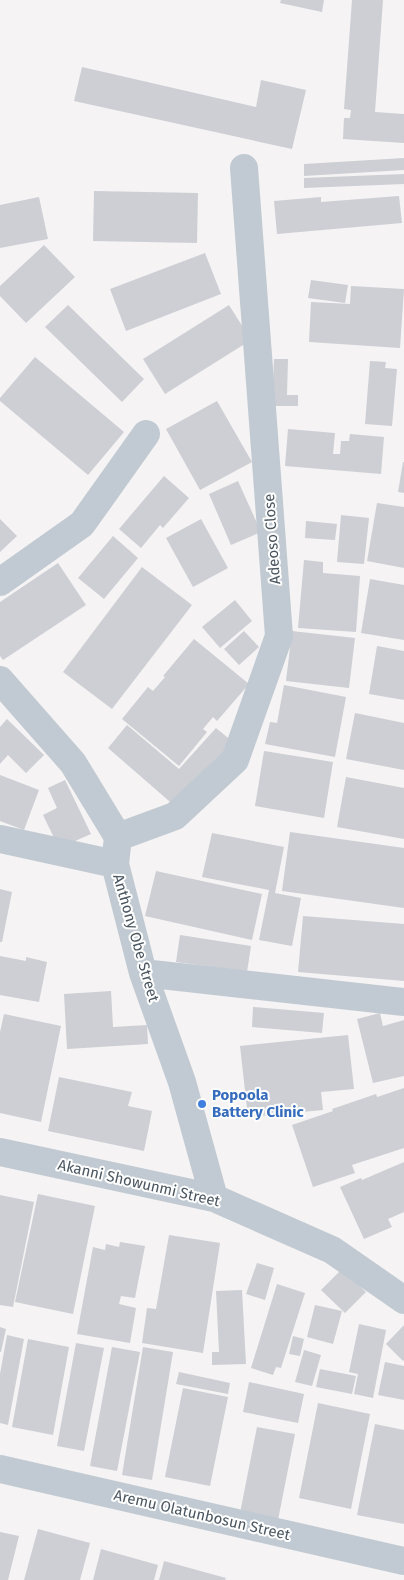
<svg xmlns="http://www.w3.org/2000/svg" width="404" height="1580" font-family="'Fira Sans',sans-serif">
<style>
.building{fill:#cdcfd5}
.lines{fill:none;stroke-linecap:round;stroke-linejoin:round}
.street{stroke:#c1cad2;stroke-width:28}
.shop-dot{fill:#3f7fe0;stroke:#fff;stroke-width:2}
.labels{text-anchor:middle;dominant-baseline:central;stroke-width:4;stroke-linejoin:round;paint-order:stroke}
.street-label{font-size:15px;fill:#4a5661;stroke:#fff}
.shop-label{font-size:15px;font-weight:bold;fill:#366cbe;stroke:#fff;text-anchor:start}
</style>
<rect width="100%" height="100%" fill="#f5f3f3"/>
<path class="building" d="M281,0H324L322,12L280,3Z
M352,0H383L375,112L404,114V143L343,139L344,118H350L351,110L344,109Z
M82,67L256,107L261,80L306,90L292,149L74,101Z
M404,158V170L304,176V164Z
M404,174V184L304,188V178Z
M94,191L198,193L197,243L93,241Z
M399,196L402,223L277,234L274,201L321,197V202Z
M39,197L48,239L0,248V205Z
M44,245L75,277L26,323L0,296V286Z
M205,253L221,294L126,331L110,289Z
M311,280L348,285L345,303L308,298Z
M351,286L404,289L400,348L309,342L311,302L350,304Z
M68,305L144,379L122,402L45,327Z
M229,305L251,340L165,394L143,359Z
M35,357L124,432L88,475L0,401V398Z
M274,359H288L287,395H298V406H272Z
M370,361L386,362L385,368L397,369L392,426L365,424Z
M217,401L252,462L200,490L166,429Z
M288,429L335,433L333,454H340L341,441H349L350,434L384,437L381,474L285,466Z
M403,462H404V493L398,492Z
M164,476L189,498L163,528L160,525L141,548L119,529Z
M238,481L261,532L231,545L209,494Z
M377,503L404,507V568L367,561Z
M341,515L369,518L364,564L337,562Z
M0,519L17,536L0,552Z
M201,519L228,568L193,587L166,538Z
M306,521L337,524L335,540L305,538Z
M113,536L138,558L104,599L78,578Z
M304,560L323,562V573L360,576L356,632L298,628Z
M58,563L86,605L3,660L0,656V602Z
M142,567L192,605L112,709L63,672Z
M370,579L404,585V640L361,633Z
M235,600L252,621L220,648L202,627Z
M244,631L259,647L239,665L224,649Z
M292,631L355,638L349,688L286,681Z
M194,639L249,684L217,721L213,717L203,729L207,732L179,766L122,719L148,687L153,691L165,677L163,676Z
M377,646L404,651V700L369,694Z
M284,685L346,697L335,757L265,744L270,722L277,723Z
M355,713L404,723V770L346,759Z
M7,719L44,755L26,773L8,755L0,764V727Z
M127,725L179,769L216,728L233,742L176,807L108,748Z
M264,751L333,762L324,818L255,806Z
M0,775L39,790L24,830L0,821Z
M346,777L404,788V839L337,827Z
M65,780L91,834L59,848L43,815L57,808L48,788Z
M290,832L404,848V908L282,891Z
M212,833L284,847L275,893L301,898L292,946L259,940L269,890L202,877Z
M156,871L262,894L252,940L145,916Z
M0,889L12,892L2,942H0Z
M303,916L404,924V981L298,972Z
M180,935L251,946L247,972L176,962Z
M0,956L26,961V957L47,962L39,1002L0,995Z
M111,991L113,1027L147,1025L148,1044L67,1049L64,994Z
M253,1007L324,1013L322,1033L252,1027Z
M380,1013L383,1026L404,1020V1076L373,1083L357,1019Z
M4,1014L61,1026L41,1122L0,1113V1032Z
M348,1035L354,1089L321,1092L323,1110L248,1117L240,1046Z
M59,1077L132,1092L128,1106L152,1111L144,1151L48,1131Z
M404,1088V1148L352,1165L355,1173L313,1187L292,1125L333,1111L332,1109L376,1094L377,1097Z
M404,1162V1212L388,1219L392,1227L364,1239L340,1187L361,1178L362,1180Z
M38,1194L95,1206L73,1314L15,1302Z
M0,1195L34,1202L13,1307L0,1305Z
M169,1235L220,1243L203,1353L142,1343L147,1308L156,1309Z
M120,1242L145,1246L135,1298L121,1296L119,1304L136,1308L130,1343L77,1334L93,1247L105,1250L106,1244L119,1247Z
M257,1263L274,1268L265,1300L246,1294Z
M342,1269L366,1292L345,1313L321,1290Z
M277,1284L305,1293L281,1368L276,1367L273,1375L251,1368Z
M242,1290L246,1364L212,1365V1352H219L216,1291Z
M315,1305L342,1311L333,1344L307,1337Z
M359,1324L386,1330L373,1398L354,1394L358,1374L349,1372Z
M404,1325V1360L403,1361L386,1344Z
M0,1327L6,1329L1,1352H0Z
M7,1335L24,1339L8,1425L0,1423V1374Z
M293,1336L304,1339L300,1356L289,1354Z
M28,1339L69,1347L53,1435L12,1427Z
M76,1343L104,1348L84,1451L57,1446Z
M112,1347L140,1352L117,1471L90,1466Z
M143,1347L173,1352L152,1480L122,1475Z
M304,1350L321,1355L312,1386L295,1382Z
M385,1362L404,1366V1400L378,1395Z
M320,1369L356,1376L352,1394L316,1387Z
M179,1372L230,1383L228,1394L176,1384Z
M249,1382L304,1394L298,1423L243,1412Z
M183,1388L228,1397L210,1486L165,1477Z
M318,1403L370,1414L351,1509L299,1498Z
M375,1424L404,1430V1524L357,1515Z
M257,1427L295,1434L278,1520L240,1513Z
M38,1529L90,1543L80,1580H24Z
M0,1532L19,1536L8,1580H0Z
M101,1549L158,1565L154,1580H93Z
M164,1561L226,1578L225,1580H159Z"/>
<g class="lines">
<path class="street" d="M0,582L82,524L146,434
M0,680L73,763L118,837L115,864L143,973L182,1082L214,1198
M118,837L175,816L235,760L279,636L244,168
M0,839L115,864
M143,973L404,1002
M0,1152L214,1198L332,1250L404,1300
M0,1469L404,1561"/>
</g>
<circle class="shop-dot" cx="202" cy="1104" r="5"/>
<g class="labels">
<g class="street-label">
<text transform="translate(272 539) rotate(-94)">Adeoso Close</text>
<text transform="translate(136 938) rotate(74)">Anthony Obe Street</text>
<text transform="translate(139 1183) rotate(13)">Akanni Showunmi Street</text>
<text transform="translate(202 1515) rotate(13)">Aremu Olatunbosun Street</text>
</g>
<g class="shop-label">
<text x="212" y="1095">Popoola<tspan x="212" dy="17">Battery Clinic</tspan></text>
</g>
</g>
</svg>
